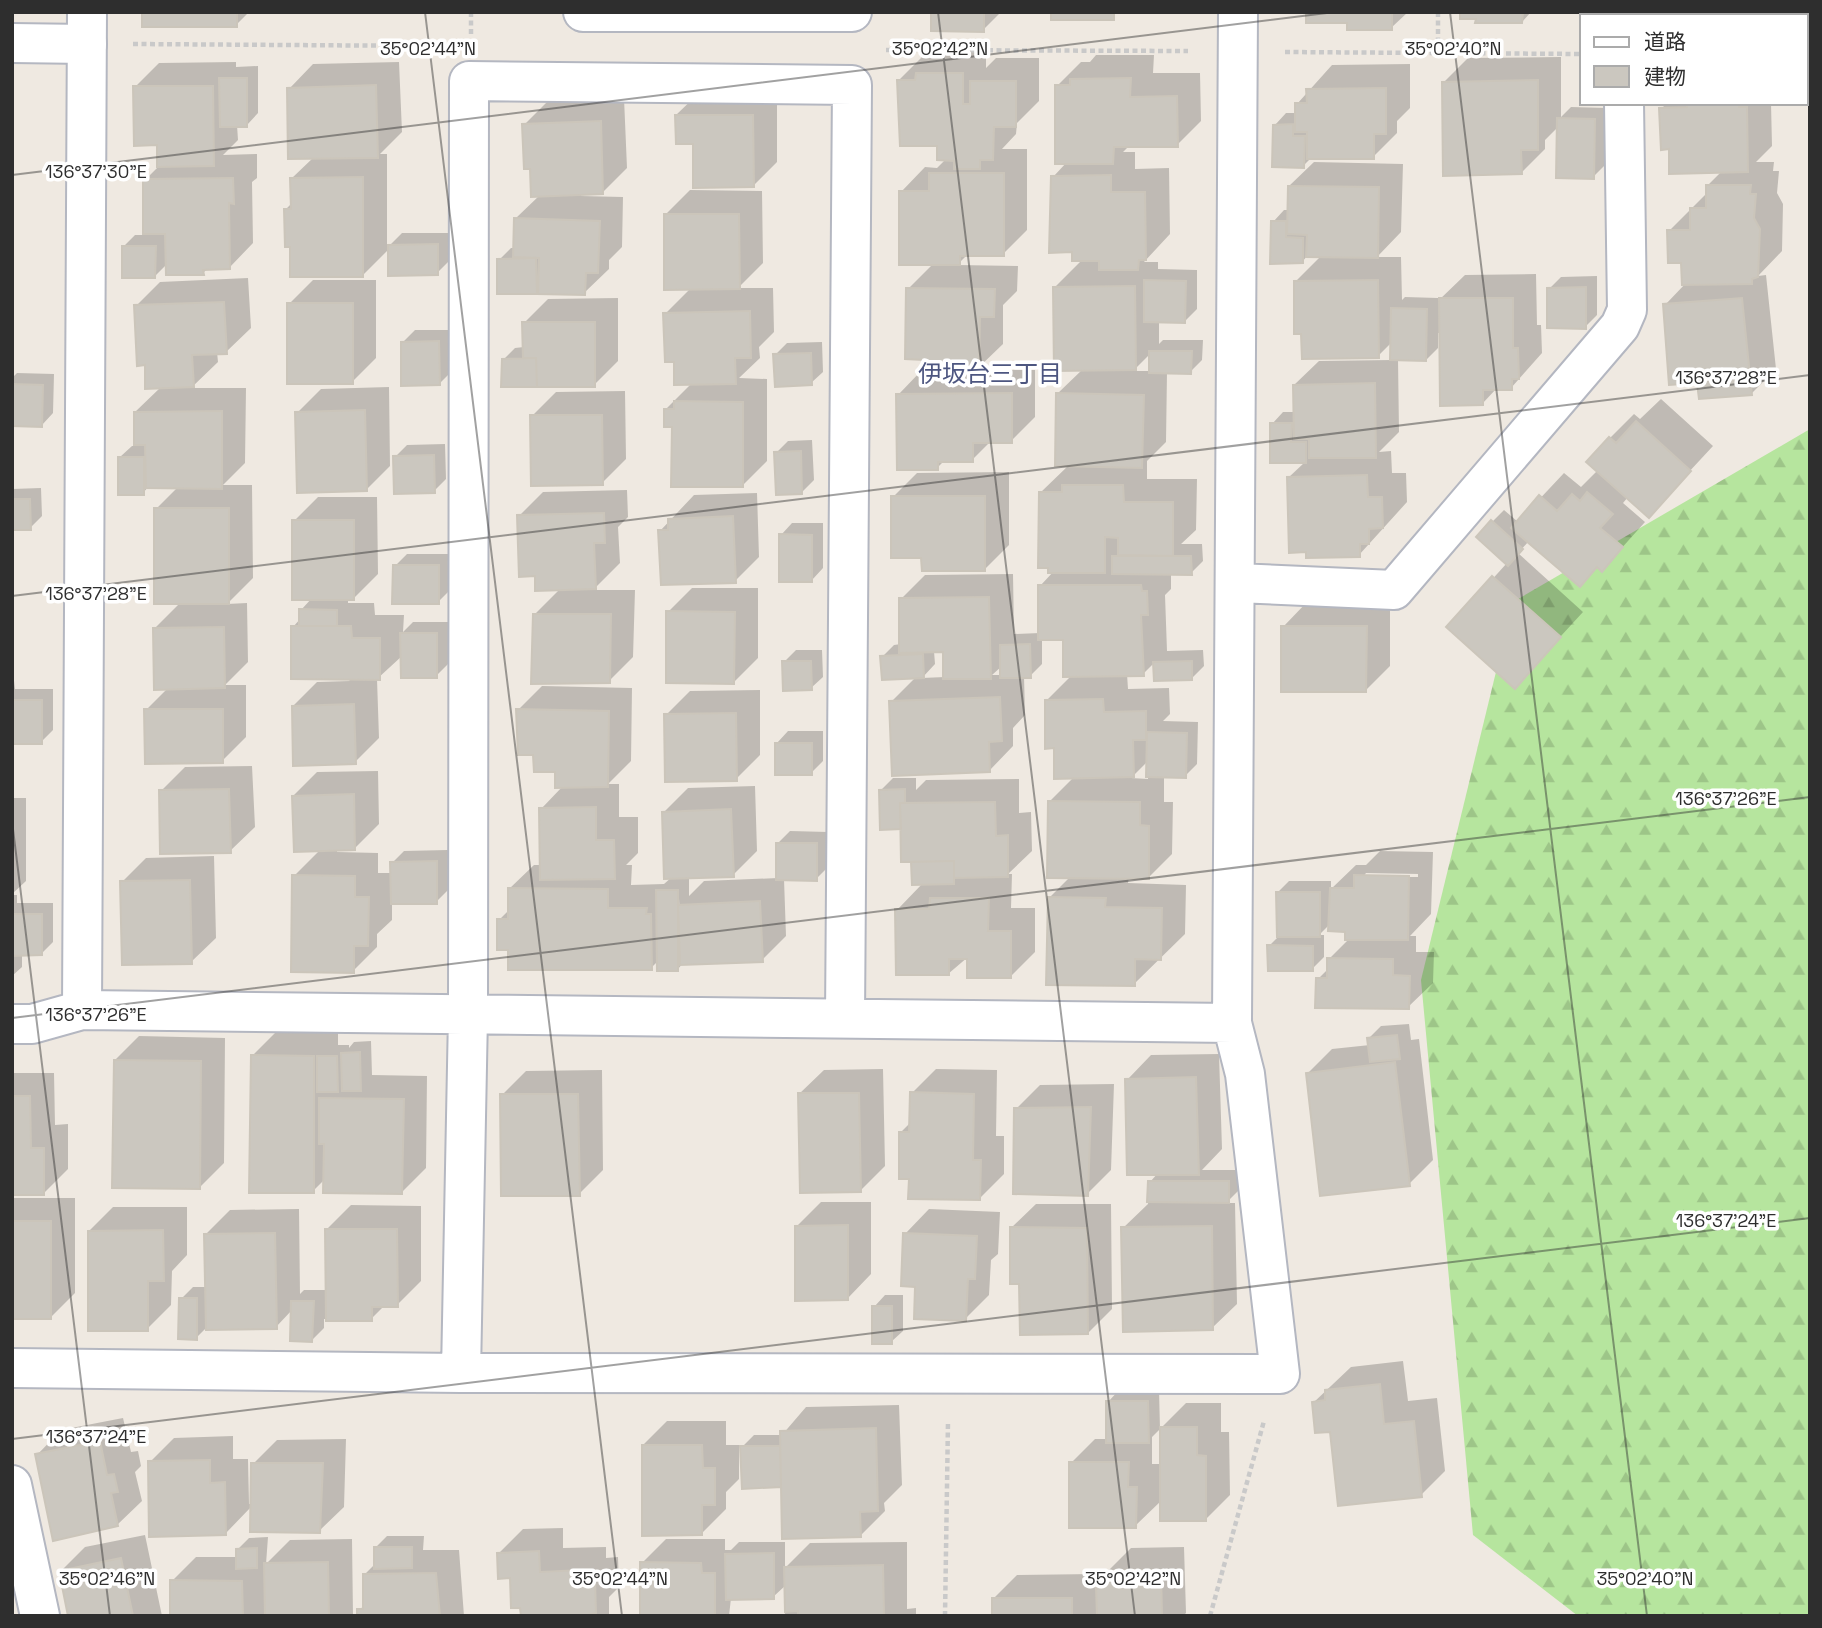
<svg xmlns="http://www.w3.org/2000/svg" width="1822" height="1628" font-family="'Space Grotesk','Noto Sans JP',sans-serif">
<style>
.forest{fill:url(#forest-firs)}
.shadow{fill:#0003;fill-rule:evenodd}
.building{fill:#cbc7bf;stroke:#cbc5ba;stroke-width:2}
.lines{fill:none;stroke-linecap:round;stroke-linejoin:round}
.street-casing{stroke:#b4b7c1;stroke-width:42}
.secondary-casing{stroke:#b4b7c1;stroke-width:42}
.path{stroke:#c9c9c9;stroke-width:4.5;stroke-dasharray:5 3.5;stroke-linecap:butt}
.street{stroke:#fff;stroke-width:38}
.secondary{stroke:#fff;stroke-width:38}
.ticks{fill:none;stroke:#2e2e2e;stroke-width:2;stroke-opacity:0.45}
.labels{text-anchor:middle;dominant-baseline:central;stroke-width:7;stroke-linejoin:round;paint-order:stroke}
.neighbourhood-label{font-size:24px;fill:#4d5680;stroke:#fff}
.ticks-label{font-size:18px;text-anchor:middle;fill:#2e2e2e;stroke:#fff;stroke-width:7;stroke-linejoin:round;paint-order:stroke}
</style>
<defs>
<pattern id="forest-firs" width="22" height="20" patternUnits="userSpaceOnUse" patternTransform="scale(1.75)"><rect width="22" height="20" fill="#b6e59e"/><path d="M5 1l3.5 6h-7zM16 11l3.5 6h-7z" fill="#9dc588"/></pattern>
</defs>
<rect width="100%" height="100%" fill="#efe9e1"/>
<path class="forest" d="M1810,429V1616H1578L1473,1535L1421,980L1513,602Z"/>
<path class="shadow" d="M144,12H249L236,25Z
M933,12H1001L983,30Z
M1308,12H1408L1391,28Z
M1462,12H1531L1522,22L1478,17Z
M1686,12H1778V16H1686Z
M942,49L986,50V68L996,58H1039V101L1017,123L1016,134L1002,149H1027V230L1003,254L967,255L957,265L1018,266L1017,291L1003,305V344L976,370H1035V417L1011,441H991L972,460H945L937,468L898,395L922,370H926L927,358L908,289L934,263L901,192L925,167L937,168L946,159L898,81L922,57H934Z
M1096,55H1154L1153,73H1200L1201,121L1177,145H1130L1123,152H1135V169L1169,168L1170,234L1144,262H1158V269L1197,270V309L1185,321L1159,320V344L1163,340H1203L1202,360L1190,372H1167L1166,442L1147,461V479H1197L1196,530L1181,544H1202L1203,561L1191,573H1171V589L1165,595L1167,651L1203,650L1204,666L1192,678L1155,662L1143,674H1127L1128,689L1169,688L1170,714L1163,721L1198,722L1197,764L1185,776H1164V802H1173L1172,854L1148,878L1129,877L1128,883L1186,885L1185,934L1134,984L1049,898L1071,876L1049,802L1074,777L1056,747L1046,701L1072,675L1065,639H1042V664L1030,676H1024L1025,715L1013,728V746L989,771L891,702L916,677L882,657L894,645L901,644V599L925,575L1013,574L1014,634L1040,633V586L1054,571L1041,492L1069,465L1057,394L1083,369L1055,287L1082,260L1073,251L1053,177L1067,162L1057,86L1081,62H1090ZM1151,353V371H1133ZM1122,554H1149V557H1122ZM944,650L945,677L922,678L935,664L934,651ZM1002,666V675H992ZM1148,761V779L1131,778Z
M1561,57V117L1571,107L1606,108L1605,165L1593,177L1559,126L1545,140V149L1521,173L1444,82L1468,58Z
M236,62V67L258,66V113L247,125H237L238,140L223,155L257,154V178L252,182L253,243L229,268H208L203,273L167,264L154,277L123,247L135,235H145V180L159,166V144L135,87L159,63Z
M399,62L402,132L380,154H387V248L402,233H449V261L437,273L390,248L363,275L291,245L286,209L292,203V178L314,157L289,89L313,64Z
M1410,64V108L1397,121V133L1373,157H1312L1303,166L1275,125L1286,113H1297V104L1332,65Z
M701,91H777V162L753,186L695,142L676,115Z
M624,98L627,168L603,192L581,193V196L623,197L622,247L609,260V269L584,293L540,288L536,292L499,260L511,248H515L516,218L540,195L524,125L548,101Z
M1667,103H1771L1772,146L1756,162H1774L1773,171H1779L1777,193L1783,204L1782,251L1758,276L1766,275L1776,369L1752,393L1699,381L1665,305L1686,283L1683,262L1669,231L1707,193V186L1722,171L1671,148L1661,109Z
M1314,162L1403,164L1401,232L1377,257H1401L1402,300L1405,297L1438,298V301L1465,275L1536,274L1537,325H1541L1542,353L1511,388H1497L1482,404L1441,333H1438V348L1426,360L1398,359L1399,432L1379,452L1391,451L1392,473H1406L1407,502L1359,555L1288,478L1305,462L1272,424L1283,412H1295L1294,385L1319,361L1392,360V342L1378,356L1303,332L1296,281L1321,256L1308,255L1302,262L1273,222L1284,210H1289V186Z
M690,190L762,191L763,263L738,288H773L774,332L759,347L760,358L739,378L767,379V461L743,485L673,425L666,409L692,383L675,360L665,314L691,288L666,214Z
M1597,276V315L1585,327L1549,289L1561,277Z
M248,278L251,328L226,352H217L218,362L191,388H246L245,463L223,485H252L253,578L227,604L247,603L248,662L225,685H246V737L222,761L146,710L168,688L155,628L181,602L156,509L178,487L149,486L143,493L120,457L132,446H136L135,412L161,387L146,364L136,306L160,282Z
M313,280H376V358L352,382L289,304Z
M618,298V361L594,385L503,360L515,348L524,347V323L548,299Z
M415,330H450L451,372L439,384L403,342Z
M822,342L823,372L811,383L775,355L787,343Z
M17,373L54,374L53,413L42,425H12V378Z
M389,387L390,466L366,490L297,413L321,389Z
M625,391L626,459L602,483L532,416L556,392Z
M1661,399L1713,446L1649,515L1628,497L1623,503L1645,522L1602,570L1598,566L1580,584L1529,541L1518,553L1583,612L1515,686L1449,627L1507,563L1492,522L1504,510L1518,522L1564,473L1581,487L1598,470L1589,462L1610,438L1634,414L1640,419Z
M812,440L814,480L802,492L776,453L788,441Z
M445,444L446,479L434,491L395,457L407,445Z
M1009,472V545L985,569L923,557L893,497L917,473Z
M41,488L42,516L30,528H12V489Z
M627,490L628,517L618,527L620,563L593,590H635L633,657L609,681L535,614L561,588L537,574L519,516L543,492Z
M757,493L759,557L735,581L660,531L694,495Z
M318,497H377L378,574L354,598H348V603H374L375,615H404L403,632L413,622H448V664L436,676L402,656L377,679L379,738L355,762L293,706L317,682L350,681L293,627L301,618V610L312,598L294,521Z
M792,523H823V568L812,580L781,535Z
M407,554H451L450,590L438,602L395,566Z
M692,588H758V658L734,682L668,612Z
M1307,602H1390V666L1366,690L1283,627Z
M796,650H822L823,677L811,688L784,662Z
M12,664L15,689H53V730L41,742H12Z
M542,686L632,688L631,761L608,784H619V817H638V853L626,865H632L631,885L664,884L672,877L663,813L688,788L755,786L757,851L733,875L689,876V896L704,881L778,878V843L790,831L828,832V867L816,879H784L786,936L762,960L683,963L678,969L659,960L651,968L510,948L499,920L510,909L509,889L534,865H542L541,809L563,786L557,770L534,753L518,710ZM676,899H679L680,917H676Z
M760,690V755L736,779L666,715L690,691Z
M788,731H823V761L811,773L777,743Z
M252,766L255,827L230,851L161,791L185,767Z
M378,771L379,824L355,848L337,849V852L378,853V873H392V863L404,851L448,850V890L436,902L392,903V920L377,934V947L353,971L294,876L320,850L293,796L317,772Z
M893,778H916V790L926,780L1019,779V813L1031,812L1032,851L1008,874H1012L1011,908H1035V952L1011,976L968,957L948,974L897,910L923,883H914L913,860L902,828L881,790Z
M12,798H26V881L12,894Z
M1380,851L1433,852L1431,914L1410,936H1416V952H1434L1433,983L1408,1007L1318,979L1329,968V959L1350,938L1347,930L1330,924L1319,935H1324V957L1312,969L1269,946L1278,937L1277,893L1289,881H1331V889L1356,865H1366ZM1366,873L1418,874V877H1363Z
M214,856L216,938L191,962L122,882L146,858Z
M12,895H17V903H53V942L41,954H22V967L12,976Z
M1409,1024L1411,1040L1419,1039L1433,1160L1409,1184L1308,1073L1332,1049L1370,1045L1369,1038L1381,1026Z
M276,1032H338V1045H349V1048L354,1042L371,1041L372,1075L427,1076L426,1168L402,1192L325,1179L313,1191L252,1056Z
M139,1036L225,1038L224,1163L200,1187L115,1060Z
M1219,1054L1222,1149L1202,1170H1240V1189L1226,1203H1235L1237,1304L1212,1328L1123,1228L1148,1204L1150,1182L1158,1173L1127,1080L1151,1055Z
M883,1069L885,1166L861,1190L799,1094L824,1070Z
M936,1069L997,1070L996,1136H1004V1174L980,1198L911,1177L901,1132L911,1122L912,1093Z
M602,1070L603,1170L579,1194L502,1095L526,1071Z
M12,1073H54L55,1125L68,1124V1169L44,1193L12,1194Z
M1114,1084L1111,1170L1087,1194L1016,1109L1040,1085Z
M12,1198H75V1293L51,1317L12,1318Z
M821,1202H871V1274L847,1299L797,1226Z
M1036,1204H1111L1112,1309L1088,1333L1021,1282L1011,1228Z
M351,1205L421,1206V1281L397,1305H385L371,1319H324V1328L312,1340L292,1310L276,1327L206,1328L196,1338L181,1299L193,1287H207L206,1234L230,1210L299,1209L300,1294L304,1290H327V1229Z
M113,1207H187V1255L172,1271L171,1305L147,1329L89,1231Z
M929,1209L1000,1212L998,1254L991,1260L989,1295L965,1319L917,1285L905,1234Z
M885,1295H903V1331L891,1342L874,1307Z
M1403,1361L1408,1401L1437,1398L1445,1471L1421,1495L1331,1430L1313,1403L1351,1367Z
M1119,1390H1159L1160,1429L1186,1403H1221V1432H1229L1230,1495L1206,1519L1162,1500L1135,1526L1071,1463L1095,1439H1108V1402ZM1161,1428L1162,1464H1152V1437Z
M899,1405L902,1485L884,1503L885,1511L861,1535L783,1486L744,1487L742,1447L754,1435H782L806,1407Z
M123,1418L131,1452L138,1451L141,1466L135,1472L142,1501L117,1525L37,1455L61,1430Z
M667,1421H726V1445H739V1479L726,1492V1509L702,1533L643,1445Z
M233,1436V1459H248L249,1504H252L253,1464L277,1440L346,1439L344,1507L319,1531L252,1506L225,1534L150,1462L174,1438Z
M563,1528V1548L606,1547V1558L618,1557L619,1587L609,1597V1616H522L512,1577L499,1553L523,1529Z
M145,1535L162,1616H70L61,1571L85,1547Z
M387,1536H424L423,1550H459L464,1616H359V1610L365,1605V1574L375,1564V1548Z
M268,1537L266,1564L290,1540L352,1539L353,1616H172V1581L196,1557H238L237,1550L249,1538Z
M666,1539H725V1550H731L739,1542H785V1568L810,1543L907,1542V1609L916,1608V1616H783L786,1612V1585L773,1597L731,1598L729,1616H642V1563Z
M1184,1547L1186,1613L1183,1616H993V1599L1017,1575L1095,1574V1590L1107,1578V1572L1131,1548Z"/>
<path class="building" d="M142,12H237V27H142Z
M931,12H984V32L931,31Z
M1051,12H1114V20H1051Z
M1306,12H1392V30H1347V23H1306Z
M1460,12H1523L1522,23H1475L1476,19H1460Z
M1685,12H1755V16H1685Z
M916,73H963V104H970V81H1016V127H994L993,160H980V169H954V161L937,160V146H900L897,80H915Z
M219,78H247V127H220Z
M1131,78L1130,97L1177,96L1178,147H1114L1113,164H1055V85H1070V79Z
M1538,80V150H1521L1522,174L1443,176L1442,82Z
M376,85L378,158L288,159L287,88Z
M133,86H213L214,166L157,167V145L134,146Z
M1386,88V134H1374V159H1307V132H1295V103H1307L1306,89Z
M1687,103H1739V107H1747L1748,172L1669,174V149L1661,150L1659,108L1687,107Z
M675,115H753L754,187L693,188V144H676Z
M1557,118L1595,119L1594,179L1556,178Z
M601,121L603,194L531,197L530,169H524L522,124Z
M1293,124V136H1305L1304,168L1272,167L1273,125Z
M929,173H1004V256H960V265H899V191H929Z
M1111,175V192H1145L1146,260H1139L1138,270H1099V261H1072V252L1049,253L1051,176Z
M363,177V277H290V247H285L284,209H291L290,178Z
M233,178L234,204L229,203L230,269L203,270L204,275H166L165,234H143V179Z
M1706,185H1751L1750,194H1756L1754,218L1760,229L1758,277L1752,279V284L1682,285L1681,263H1668L1667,230H1690V208H1706Z
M1288,186L1379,187L1378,258L1306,257L1307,235L1287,234Z
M664,214H739L740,289L664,290Z
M514,218L600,221L598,273H586L585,295L538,294L539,258L513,257Z
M1271,221H1286V237L1303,238V263L1270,264Z
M438,244V275L388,276V245Z
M122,246H156L155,278H122Z
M536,258L537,294H497V259Z
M1144,280L1186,281L1185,323L1144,322Z
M1378,280L1379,358L1302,359L1301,334H1294V281Z
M1135,286L1136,370L1054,371L1053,287Z
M1586,287V329L1547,328V288Z
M906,288L995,289L994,317H980L979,370L925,369V360L905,359Z
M1439,298H1513V348H1518L1519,379H1512V390H1483V405L1440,406Z
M1742,298L1752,395L1699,399L1697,383L1669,385L1663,304Z
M224,302L227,354L192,355L194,387L145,389V365L137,366L134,305Z
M287,303H353V384H287Z
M1391,308L1427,309L1426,361L1390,360Z
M750,311L751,358H735L736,384L674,385V362H665L663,313Z
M522,322H595V387H537L536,358H523Z
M439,341L440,385L401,386V342Z
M1149,351H1192L1191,374L1149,373Z
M811,353L812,385L775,387L773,354Z
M536,358L537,387H501L502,359Z
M1375,383L1376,458H1309V439H1294L1293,385Z
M12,384L43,385L42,427L12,426Z
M1012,393V443H973V462H938V470H897L896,394Z
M1056,393L1144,395L1142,468L1055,466Z
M674,401L743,402V487H671L672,427H664V409H674Z
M365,410L367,491L297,493L295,412Z
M222,411V489L146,488L145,445H134V412Z
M530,415H602L603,485L531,486Z
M1636,421L1691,471L1649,518L1586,462L1609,437L1616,443Z
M1270,423H1292L1291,442H1306V463H1270Z
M801,451L802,494L776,495L774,452Z
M434,455L435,493L394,494L393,456Z
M118,457H144V495H118Z
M1367,475L1368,497H1382L1383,528L1369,529V544H1360V557L1306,558V552L1289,553L1287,477Z
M1062,485H1123L1124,502H1173V556L1118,555V538L1105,537V573H1048V568H1038L1039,492H1062Z
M1587,492L1613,514L1600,528L1623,547L1602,572L1597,567L1580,587L1511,528L1539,495L1557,511L1572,494L1580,501Z
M891,496H985V571H922L921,558H891Z
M12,499H30L31,530H12Z
M154,508H229V604H154Z
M604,513L605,543H594L596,589L535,591V576L519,577L517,515Z
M733,516L736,583L661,585L658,530H668V519Z
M292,520H354V600H292Z
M1491,520L1523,549L1508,566L1476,537Z
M779,534L812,535V582H779Z
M1112,556H1191L1192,575L1112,574Z
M393,565H439V604H392Z
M1492,576L1561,637L1515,689L1446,627Z
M1038,585H1141L1142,591H1147L1148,615H1141L1144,676L1063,677V640H1038Z
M989,597L991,679H943V652L899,653V598Z
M299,609L337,610V626H299Z
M666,611L735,612L734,684L666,683Z
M533,614H611L610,683L531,684Z
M291,626H351L352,638H380V680L291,679Z
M1281,626H1367L1366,692H1281Z
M224,627L225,688L154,690L153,628Z
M400,633H437V678H401Z
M1030,644L1031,678H1000V645Z
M923,654L924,678L882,680L880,656Z
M782,661H811L812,690L783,691Z
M1192,661V680L1154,681L1153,662Z
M1000,697L1002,741L989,742L990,772L892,776L889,701Z
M1103,699L1104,712L1146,711V740H1133L1134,777L1054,779V748L1045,749V700Z
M12,700H42V744H12Z
M354,704L356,764L293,766L292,706Z
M144,709H223V763L145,764Z
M516,709L609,711L608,787L555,788V772H534L533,755H518Z
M736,713L737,781L665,782L664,714Z
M1147,732L1187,733L1186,778L1146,777Z
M775,743H812V775H775Z
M229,789L231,853L160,854L159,790Z
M905,789V803H900L901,829L880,830L879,790Z
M354,794L355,850L294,852L292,796Z
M1048,801L1140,802V825L1149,826V879L1047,878Z
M995,802L996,836L1008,835V877L954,878V861L901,862L900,803Z
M596,807V840H614L615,879L540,880L539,808Z
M731,809L734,877L664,879L662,812Z
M776,843H817V881L776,880Z
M437,861V904H391L390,862Z
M954,861V884L912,885L911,862Z
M292,875L355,876V897H369L368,946H354V973L291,972Z
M1354,875L1409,876L1408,940H1345V932L1328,931L1330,888H1354Z
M190,880L192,964L122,965L120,881Z
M508,888L608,889V908H647L646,914H651L652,970H508V950H497V919H508Z
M656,890H678V971H657Z
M1276,892H1320V937H1277Z
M1048,897L1106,898L1105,907L1162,908L1161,960L1135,959V986L1046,985Z
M930,898H989L988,931H1011V978H967V959H949V975H896L895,909H929Z
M760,901L763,962L680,965L678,905Z
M12,914H42V955L12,956Z
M1267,945L1313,946V971H1268Z
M1327,958L1393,959V975L1410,976L1409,1009L1315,1008L1316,978H1327Z
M1397,1035L1400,1059L1370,1062L1367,1038Z
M360,1052L361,1091H342L341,1053Z
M251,1055L314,1056V1193H249Z
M317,1056H337L338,1092H317Z
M114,1060L201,1061L200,1189L112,1188Z
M1395,1062L1410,1186L1320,1196L1306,1073Z
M1196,1077L1199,1175H1127L1125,1079Z
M910,1092L974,1094L973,1160H981L980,1200L908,1199L909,1179H899V1132H909Z
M798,1093H859L861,1192L800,1193Z
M500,1094H578L580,1196H501Z
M12,1096H30L31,1148H44V1195H12Z
M319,1098L404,1099L402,1194L323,1193L324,1144H319Z
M1091,1107L1088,1196L1013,1194L1014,1108Z
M1148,1181H1229V1203L1147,1202Z
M12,1221H51V1319H12Z
M848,1225V1300L795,1301V1226Z
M1212,1226L1213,1330L1123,1332L1121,1227Z
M1010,1227L1087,1228L1088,1334L1020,1335L1019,1284H1010Z
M325,1229H397L398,1307H372V1321H326Z
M163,1230L164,1281H148V1331H88V1231Z
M275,1233L277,1329L206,1330L204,1234Z
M903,1233L977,1236L975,1279H968L966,1321L914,1319L915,1287L901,1286Z
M179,1298H197V1340L178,1339Z
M291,1301H314L312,1342L290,1341Z
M872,1306H892V1344H872Z
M1380,1384L1384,1424L1414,1421L1422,1497L1338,1506L1330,1432L1315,1433L1312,1402L1325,1400V1390Z
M1106,1401H1148L1149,1443H1106Z
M1160,1427H1197V1455L1206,1456V1521H1160Z
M876,1428L878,1511L860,1512L861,1537L782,1539L780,1431Z
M100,1441L107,1475L114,1474L118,1492L111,1493L118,1526L53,1541L35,1454Z
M642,1445H702L703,1468H715V1505H702V1535L642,1536Z
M740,1446H780L781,1487L742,1489Z
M210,1460V1483L225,1482L226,1535L149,1537L148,1461Z
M1069,1462H1129L1128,1487H1137L1136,1528H1069Z
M251,1463H323L320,1533L250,1532Z
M374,1547H412V1568L374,1569Z
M257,1548V1568L236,1569V1549Z
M539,1551L540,1572L582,1570L583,1581L595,1580L596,1613L585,1616H521L520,1608H511L510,1578L498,1579L497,1553Z
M774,1553V1599L726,1600L725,1554Z
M121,1558L133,1616H68L59,1571Z
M328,1562L329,1616H265L264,1563Z
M640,1562L701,1563L702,1573H715V1616H640Z
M883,1565L884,1616H798V1611L785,1612L784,1567Z
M1161,1570L1162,1616H1097L1096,1587H1105V1571Z
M436,1573L440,1616H357V1609H363V1574Z
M170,1580L242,1581L243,1616H170Z
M992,1598H1072V1616H992Z"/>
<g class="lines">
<defs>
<path id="street" d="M583,12H852
M1624,16V12
M1237,583L1394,590L1620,326L1627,310L1624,103
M82,1010L87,12
M12,1024H32L82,1010L1232,1023
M12,1368L461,1373L1280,1374L1245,1074L1232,1023L1238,12
M461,1373L468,1015L469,81L852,85L845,1018
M12,1485L40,1616"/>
<path id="secondary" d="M12,43L87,44"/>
</defs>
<use href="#street" class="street-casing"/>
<use href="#secondary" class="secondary-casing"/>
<path class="path" d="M471,12V34
M1438,12V54
M133,44L436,46
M886,50L1188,51
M1285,52L1582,54
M945,1616L948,1421
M1210,1616L1264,1421"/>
<use href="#street" class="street"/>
<use href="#secondary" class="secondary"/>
</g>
<path class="ticks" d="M425,12L622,1616M938,12L1135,1616M1450,12L1647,1616M12,175L1335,12M12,596L1810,375M12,821L110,1616M12,1018L1810,797M12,1439L1810,1218"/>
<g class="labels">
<g class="neighbourhood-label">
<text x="990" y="373">伊坂台三丁目</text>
</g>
</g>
<g class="ticks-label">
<text x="428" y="55">35°02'44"N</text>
<text x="940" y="55">35°02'42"N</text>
<text x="1453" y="55">35°02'40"N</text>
<text x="96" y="178">136°37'30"E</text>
<text x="1726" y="384">136°37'28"E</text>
<text x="96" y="600">136°37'28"E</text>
<text x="1726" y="805">136°37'26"E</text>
<text x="96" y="1021">136°37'26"E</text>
<text x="1726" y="1227">136°37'24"E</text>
<text x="96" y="1443">136°37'24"E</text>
<text x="107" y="1585">35°02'46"N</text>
<text x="620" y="1585">35°02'44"N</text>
<text x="1133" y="1585">35°02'42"N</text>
<text x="1645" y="1585">35°02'40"N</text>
</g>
<rect width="1822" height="1628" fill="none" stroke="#2e2e2e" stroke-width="28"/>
<rect x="1580" y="14" width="228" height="91" fill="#ffffff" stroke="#ababab" stroke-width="2"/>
<rect x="1594" y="37" width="35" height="10" fill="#ffffff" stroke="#ababab" stroke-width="2"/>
<text x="1644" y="49" font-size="21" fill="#2e2e2e">道路</text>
<rect x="1594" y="66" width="35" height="21" fill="#cbc7bf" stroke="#ababab" stroke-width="2"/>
<text x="1644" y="84" font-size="21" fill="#2e2e2e">建物</text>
</svg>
